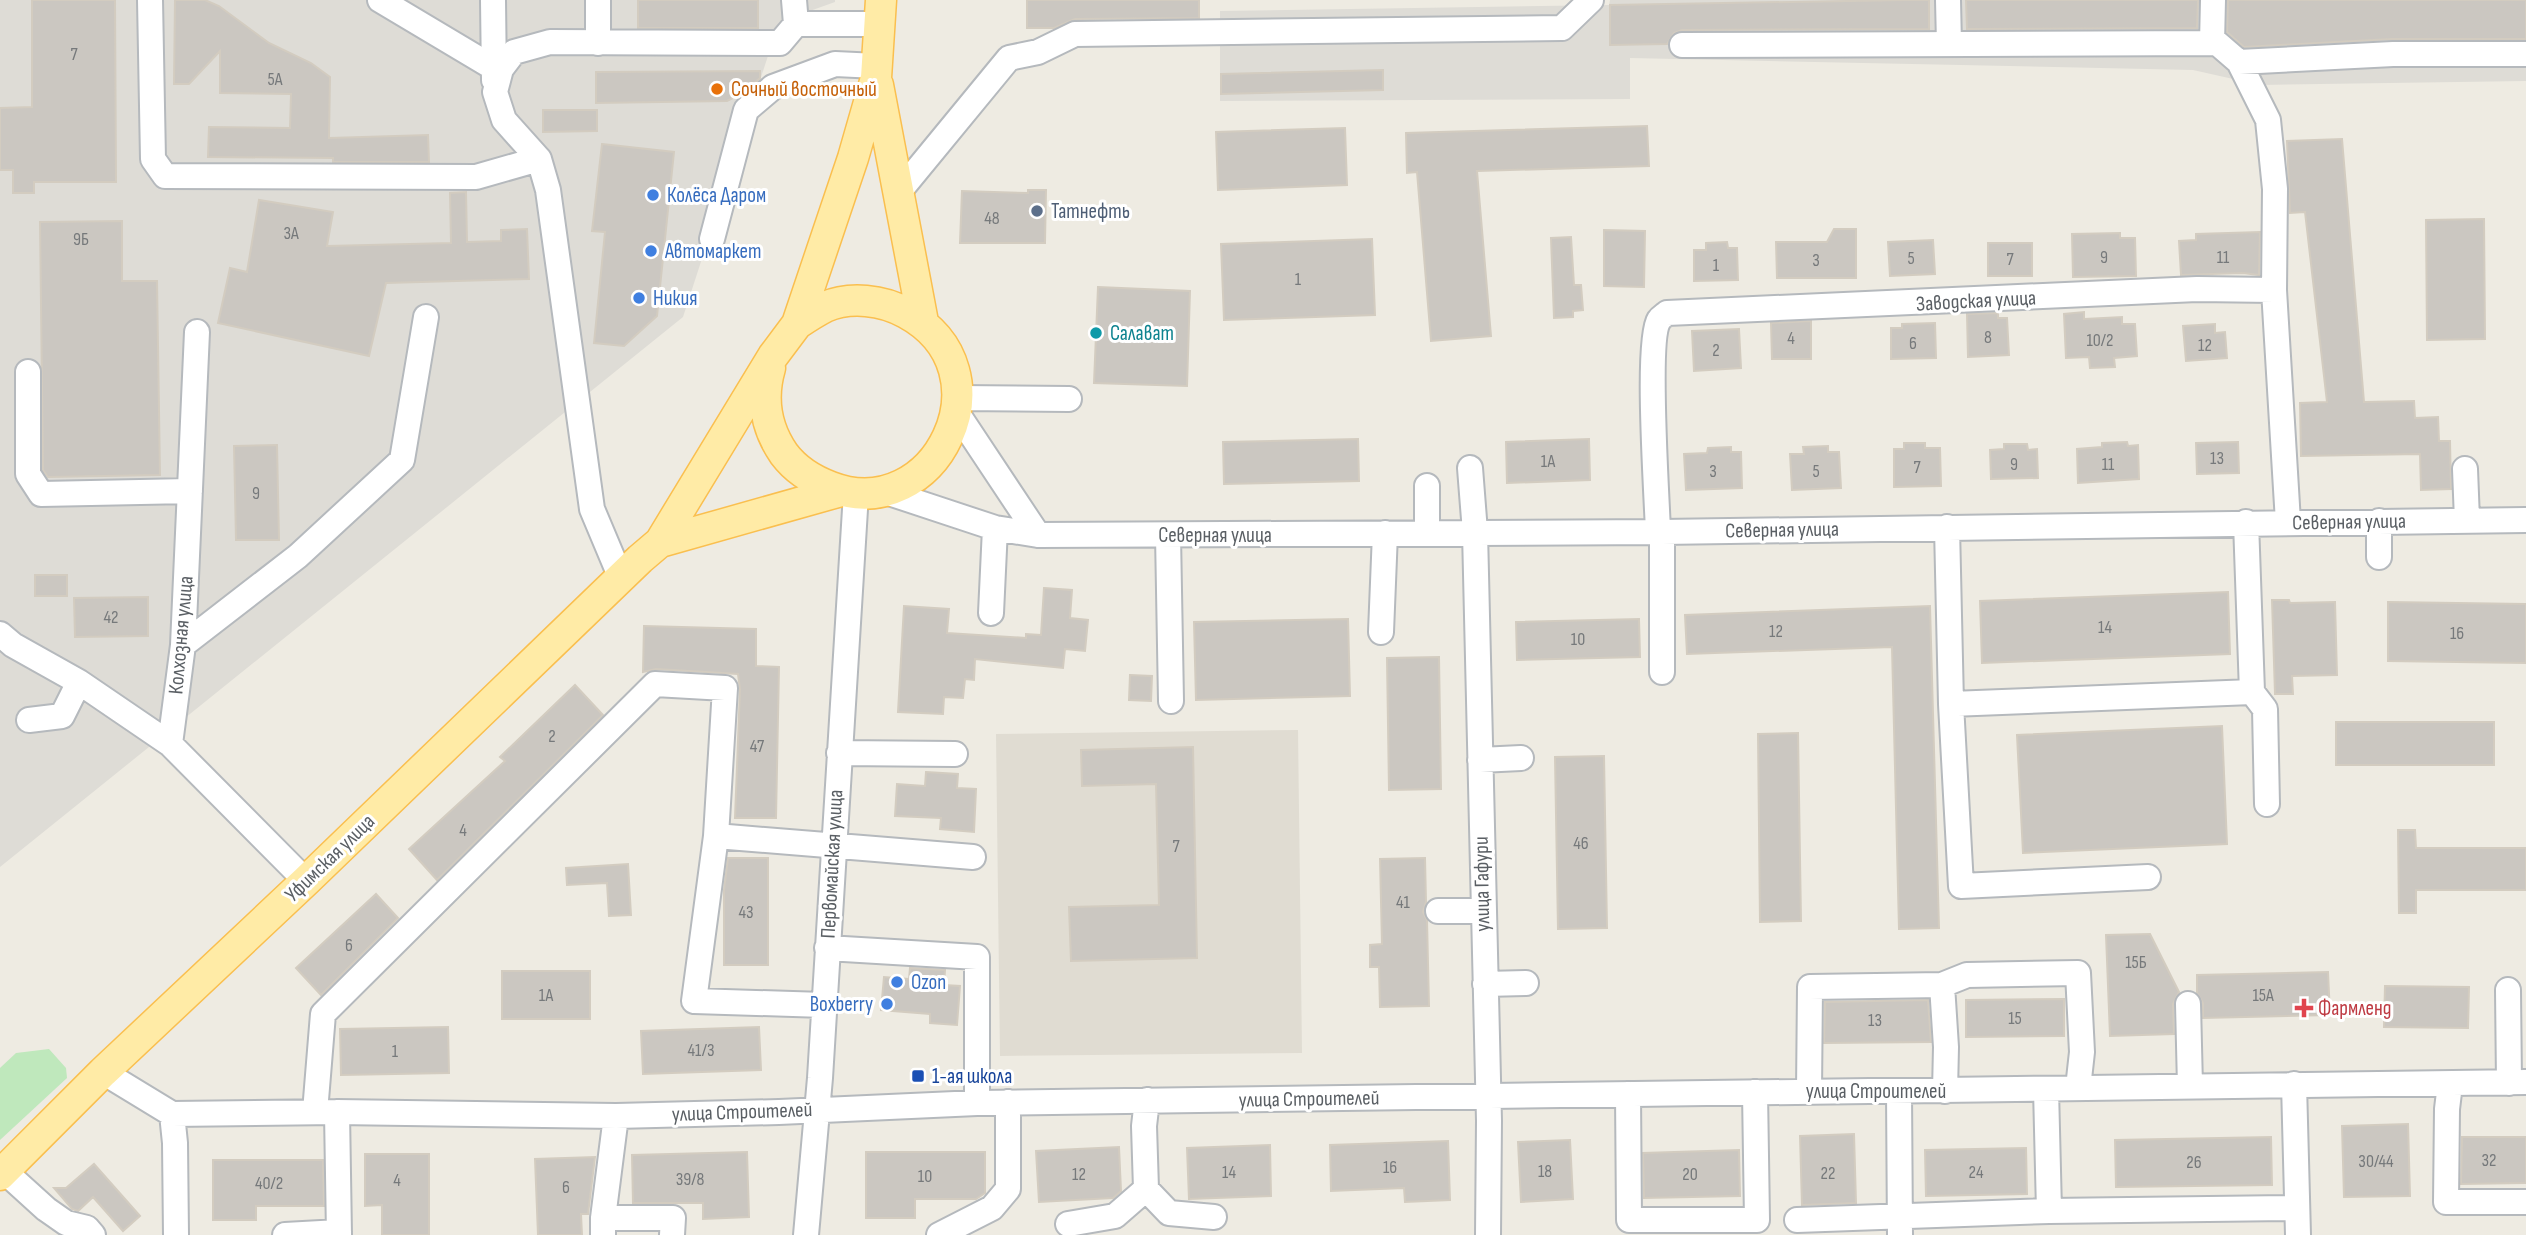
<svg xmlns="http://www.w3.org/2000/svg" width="2526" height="1235" font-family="'Sofia Sans Condensed',sans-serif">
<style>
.industrial{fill:#dedcd6}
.education{fill:#e0dcd2}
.green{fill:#bfe8bc}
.building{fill:#cbc7c1;stroke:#d3ccc0;stroke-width:2}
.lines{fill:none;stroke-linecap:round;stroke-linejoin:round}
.minor-casing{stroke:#b5b9bd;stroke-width:28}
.major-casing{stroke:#fabf4f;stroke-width:33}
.minor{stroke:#fff;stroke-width:24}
.major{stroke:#ffeba6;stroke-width:30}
.food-dot{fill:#e8710a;stroke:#fff;stroke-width:2.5}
.shop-dot{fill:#3f7fe0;stroke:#fff;stroke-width:2.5}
.service-dot{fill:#5c6f8a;stroke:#fff;stroke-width:2.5}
.culture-dot{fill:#0f9aa8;stroke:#fff;stroke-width:2.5}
.health-dot{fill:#e0444e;stroke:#fff;stroke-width:2.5}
.transit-dot{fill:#1a4fb4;stroke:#fff;stroke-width:2.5}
.labels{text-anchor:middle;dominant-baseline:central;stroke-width:6;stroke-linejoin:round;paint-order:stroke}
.number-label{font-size:18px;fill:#76797b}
.food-label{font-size:21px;fill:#c56008;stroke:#fff;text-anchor:start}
.shop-label{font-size:21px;fill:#366cbe;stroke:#fff;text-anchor:start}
.service-label{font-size:21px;fill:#4e5e75;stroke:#fff;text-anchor:start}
.street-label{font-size:21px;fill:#5a5f64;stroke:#fff}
.culture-label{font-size:21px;fill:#0d838f;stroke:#fff;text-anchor:start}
.health-label{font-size:21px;fill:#be3a42;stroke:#fff;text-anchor:start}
.transit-label{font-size:21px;fill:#164399;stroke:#fff;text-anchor:start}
</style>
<rect width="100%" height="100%" fill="#eeebe2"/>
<path class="industrial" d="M0,0H835V2L779,22L683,317L0,867Z
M1610,0H2526V81L2260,85L2193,70L1630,58V99L1220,101V11L1609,5Z"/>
<path class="education" d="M1298,730L1302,1053L1000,1056L996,734Z"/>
<path class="green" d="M49,1049L66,1068L67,1078L0,1140V1068L16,1053Z"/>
<path class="building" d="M32,0H115L116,182H34V193H13V170H0V108L32,107Z
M175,0H205L219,6L269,43L311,63L330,77L329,138L428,135L429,162H333V158L208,157L209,127L290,128L291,94L220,93V51L189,84H174Z
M638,0H758V28H638Z
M1027,0H1199V18L1075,19L1054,28H1027Z
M1905,0H1929V29L1682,30L1674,33L1667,44L1610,45V5Z
M1966,0H2198L2197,28L1967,29Z
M2228,0H2526V39H2392L2244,47L2227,32Z
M1383,70V90L1221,94V74Z
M760,71V78L743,93L727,101L596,103V72Z
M543,110H597V131L543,132Z
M1647,126L1649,166L1477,171L1491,336L1431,341L1417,172L1407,173L1406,133Z
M1345,128L1347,185L1218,190L1216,132Z
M2342,139L2364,402L2414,401L2415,418L2438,417L2439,441H2450L2451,489L2421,490L2420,454L2301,456L2300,403L2327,402L2305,212L2290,213L2287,141Z
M602,144L674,152L657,316L624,346L594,343L605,232L592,231Z
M1028,190H1046L1045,243H960L962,191L1028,193Z
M466,192L467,242L501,241V230L527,229L529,279L386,283L369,356L218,323L230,268L247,272L259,200L333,212L327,246L451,243L450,193Z
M2484,219L2485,339L2427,340L2426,220Z
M122,221V281H157L160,475L48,477L43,470L40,222Z
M1834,229H1856V278H1777L1776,242H1827Z
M1604,230L1645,231L1644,287L1604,286Z
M2260,232L2259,275L2243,273L2181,275L2179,241L2196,240V234Z
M2120,233V238H2135L2136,276L2073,277L2072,234Z
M1571,237L1574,285H1581L1583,310L1573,311V317L1554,318L1551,238Z
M1372,239L1375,315L1224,320L1221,244Z
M1933,240L1935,274L1890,276L1888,242Z
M1727,242L1728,248H1737L1738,280L1694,281V250H1706V243Z
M1988,243H2032V276H1988Z
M1098,287L1190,291L1187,386L1094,383Z
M2084,312V319L2122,317V324H2135L2137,356L2114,358L2115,367L2090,368L2089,357L2066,358L2064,314Z
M1998,313V318H2007L2009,355L1968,357L1967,314Z
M1811,321V359H1772L1771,323Z
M1935,323L1936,358L1891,359V328H1902V324Z
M2215,324V333L2225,332L2227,358L2186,361L2183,326Z
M1739,329L1741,368L1694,371L1692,331Z
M1358,439L1359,481L1224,484L1223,442Z
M1589,439L1590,480L1507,483L1506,442Z
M2127,442L2128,446L2138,445L2139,479L2078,483L2077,449L2102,447V443Z
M2238,442L2239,473L2197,474L2196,443Z
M1904,443H1925V448H1940L1941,486L1894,487V449H1904Z
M2004,444H2027L2028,450L2037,449L2038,478L1991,479L1990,450L2004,449Z
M277,445L279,540H236L234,446Z
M1828,446V452H1839L1841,488L1792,490L1790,454H1804L1803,447Z
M1731,447V452H1741L1742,488L1686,490L1684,454L1707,453L1708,448Z
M35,575H67V596H35Z
M1044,588L1072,590L1070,618L1088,620L1085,651L1065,649L1063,668L975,659L974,680L965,679L963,698L944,697L943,714L898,712L904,606L949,609L947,633L1026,638V634L1041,635Z
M2228,592L2230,654L1982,663L1980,601Z
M148,597V636L75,637L74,598Z
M2272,600H2289L2290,603L2335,602L2337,675L2292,676L2293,694H2275Z
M2388,602L2526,604V663L2388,661Z
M1930,606L1939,928L1899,929L1892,647L1687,654L1685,615Z
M1348,619L1350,696L1196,700L1194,622Z
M1639,619L1640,657L1517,660L1516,622Z
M644,626L756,629V666L779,667L776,818H735L740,689L738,674L656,669L643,672Z
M1439,657L1441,789L1389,790L1387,658Z
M1130,675L1152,676L1151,701L1129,700Z
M575,685L603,715L437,880L409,849L505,761L500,757Z
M2336,722H2494V765H2336Z
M2222,726L2227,844L2023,853L2017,735Z
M1798,733L1801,921L1760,922L1758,734Z
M1193,747L1197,958L1071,961L1069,907L1159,905L1156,784L1082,786L1081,750Z
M1604,756L1607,928L1558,929L1555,757Z
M926,772L958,774L957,788L976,789L974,832L940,829L941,818L895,816L897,784L925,786Z
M2398,830H2415L2416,848H2526V890H2416V913H2399Z
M728,858H768V965H724V890Z
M1425,858L1426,902L1423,912L1427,920L1429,1006L1380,1007L1379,967H1370V945L1382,944L1380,859Z
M628,864L631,915L609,916L607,883L567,885L566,868Z
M376,894L398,918L321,995L296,968Z
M2150,934L2179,992L2173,1004L2174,1034L2110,1036L2106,935Z
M910,968L945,970L944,985L960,986L957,1025L930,1023V1014L881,1010L884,977L909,979Z
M502,971H590V1019H502Z
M2328,972L2330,1015L2203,1018V1003L2197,993V975Z
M2385,986L2469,987L2468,1028L2384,1027Z
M2064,999V1036L1966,1037V1000Z
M1928,1000L1931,1042L1824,1043L1825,1002Z
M448,1027L449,1073L341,1075L340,1029Z
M759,1027L761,1070L643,1074L641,1031Z
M2408,1124L2410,1196L2344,1197L2342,1126Z
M1854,1134L1856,1203L1802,1205L1800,1136Z
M2271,1137L2272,1185L2116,1187L2115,1140Z
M2462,1137H2526V1183L2461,1184Z
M1570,1140L1573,1199L1521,1202L1518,1142Z
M1448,1141L1450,1200L1405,1202L1404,1188L1331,1191L1330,1145Z
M1270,1145L1271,1196L1189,1199L1187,1148Z
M1119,1147L1121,1191L1113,1198L1039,1202L1036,1151Z
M2026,1148L2027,1194L1926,1196L1925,1150Z
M1739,1150L1740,1196L1644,1198L1643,1153Z
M747,1152L749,1217L703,1219V1203H633L632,1155Z
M866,1152H985V1193L976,1199H915V1218H866Z
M365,1154H429V1235H382V1205L365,1206Z
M595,1157L588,1214H581L582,1235H538L535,1159Z
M213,1160H323L324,1206H256V1220H213Z
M94,1164L140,1216L123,1231L93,1197L78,1211L72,1209L54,1188H66Z"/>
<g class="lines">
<defs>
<path id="minor" d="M150,0L153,159L165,176L476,177L539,159L548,190L592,509L621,578
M380,0L494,68
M493,0L494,80
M1948,0L1949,44
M796,24H880
M598,43V0
M2212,43L2213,0
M1682,45L2217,43L2239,62L2268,120L2275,189L2274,290
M2239,62L2393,54H2526
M539,159L504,120L495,92L501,69L514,52L550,42L780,43L796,24L794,0
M898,193L1009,58L1038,52L1075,34L1562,28L1591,0
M712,239L746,110L773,87L835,64L877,66
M197,332L183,645L170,744L306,881
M28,372V474L41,494L190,491
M957,398L1069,399
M957,413L1038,535
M1470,468L1475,532L1489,1121L1488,1235
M2465,469L2467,520
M1427,486V533
M883,491L995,528L1038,535L1662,532L2526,520
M1947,527L1951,704L2252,692L2246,522
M1658,532C1657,499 1646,340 1659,320C1661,317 1665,315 1667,313L2197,289L2274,290L2288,522
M1662,532V672
M1168,535L1171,701
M2379,557V521
M991,613L995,528
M1381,632L1385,533
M0,634L13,645L79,682L170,744
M183,645L298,556L402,460L426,317
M2252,692L2265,709L2267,804
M1951,704L1961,886L2148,877
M29,720L62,716L79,682
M839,753L955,754
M1480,760L1521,758
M716,836L973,857
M1438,911H1483
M827,948L977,957V1103
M1485,984L1526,983
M1942,985L1967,975L2078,973L2082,1052L2078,1088
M2508,990L2509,1083
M2188,1004L2190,1086
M103,1072L172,1114L337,1112L616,1116L779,1112L977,1103L2526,1082
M2294,1084L2298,1235
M2450,1084L2447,1109L2446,1202H2526
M2046,1089L2049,1211L2297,1208
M1809,1092L1810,987L1942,985L1946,1047L1945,1091
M1899,1092L1900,1235
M1628,1094L1629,1220H1757L1755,1092
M315,1112L323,1014L655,684L725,688L716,836L694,1001L824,1005
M337,1112L339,1235
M172,1114L175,1143L176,1235
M4,1171L46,1209L66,1223L87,1228L93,1235
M1146,1189L1169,1213L1214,1217
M603,1218L616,1116
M1797,1220L2049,1211
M1068,1224L1115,1216L1146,1189L1144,1126L1147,1100
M285,1235L339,1232
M603,1235V1218H673L672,1235
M806,1235L820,1078L856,493
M939,1235L992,1208L1008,1189V1102"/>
<path id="major" d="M878,85L923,322
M770,368C761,399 766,428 784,454C796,470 812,480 831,487C935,527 1013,371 906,313C883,300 850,296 825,307C815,312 806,318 797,324
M660,542L841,491
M0,1175L103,1072L306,881L640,559L660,542L773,356L797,324L853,158L876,78L881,0"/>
</defs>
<use href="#minor" class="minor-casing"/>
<use href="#major" class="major-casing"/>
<use href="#minor" class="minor"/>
<use href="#major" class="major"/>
</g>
<circle class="food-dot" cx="717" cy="89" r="7"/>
<g class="shop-dot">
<circle cx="653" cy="195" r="7"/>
<circle cx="651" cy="251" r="7"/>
<circle cx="639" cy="298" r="7"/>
<circle cx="897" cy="982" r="7"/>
<circle cx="887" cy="1004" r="7"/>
</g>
<circle class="service-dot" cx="1037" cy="211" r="7"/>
<circle class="culture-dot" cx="1096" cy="333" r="7"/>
<path class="health-dot" d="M2300.5 997.5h7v7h7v7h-7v7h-7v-7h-7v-7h7z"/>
<rect class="transit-dot" x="911" y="1069" width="14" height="14" rx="3.5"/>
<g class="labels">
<g class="number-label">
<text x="74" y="54">7</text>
<text x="275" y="79">5А</text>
<text x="992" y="218">48</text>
<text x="291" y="233">3А</text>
<text x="81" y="239">9Б</text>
<text x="2104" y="257">9</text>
<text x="2223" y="257">11</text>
<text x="1911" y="258">5</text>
<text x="2010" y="259">7</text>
<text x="1816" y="260">3</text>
<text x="1716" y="265">1</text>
<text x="1298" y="279">1</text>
<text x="1988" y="337">8</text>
<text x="1791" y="338">4</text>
<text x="2100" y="340">10/2</text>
<text x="1913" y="343">6</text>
<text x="2205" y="345">12</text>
<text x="1716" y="350">2</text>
<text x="2217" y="458">13</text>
<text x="1548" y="461">1А</text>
<text x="2014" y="464">9</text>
<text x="2108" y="464">11</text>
<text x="1917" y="467">7</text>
<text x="1713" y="471">3</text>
<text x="1816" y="471">5</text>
<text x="256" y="493">9</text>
<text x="111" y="617">42</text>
<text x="2105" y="627">14</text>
<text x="1776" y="631">12</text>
<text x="2457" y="633">16</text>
<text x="1578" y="639">10</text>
<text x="552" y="736">2</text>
<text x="757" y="746">47</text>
<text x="463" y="830">4</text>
<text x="1581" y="843">46</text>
<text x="1176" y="846">7</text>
<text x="1403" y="902">41</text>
<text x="746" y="912">43</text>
<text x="349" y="945">6</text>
<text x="2136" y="962">15Б</text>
<text x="546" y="995">1А</text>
<text x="2263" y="995">15А</text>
<text x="2015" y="1018">15</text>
<text x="1875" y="1020">13</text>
<text x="701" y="1050">41/3</text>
<text x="395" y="1051">1</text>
<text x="2489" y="1160">32</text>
<text x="2376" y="1161">30/44</text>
<text x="2194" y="1162">26</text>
<text x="1390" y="1167">16</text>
<text x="1545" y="1171">18</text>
<text x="1229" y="1172">14</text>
<text x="1976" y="1172">24</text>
<text x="1828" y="1173">22</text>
<text x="1079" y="1174">12</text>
<text x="1690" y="1174">20</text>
<text x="925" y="1176">10</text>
<text x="690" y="1179">39/8</text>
<text x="397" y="1180">4</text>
<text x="269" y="1183">40/2</text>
<text x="566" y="1187">6</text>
</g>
<g class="food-label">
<text x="731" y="89">Сочный восточный</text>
</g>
<g class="shop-label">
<text x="667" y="195">Колёса Даром</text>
<text x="665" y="251">Автомаркет</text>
<text x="653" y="298">Никия</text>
<text x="911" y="982">Ozon</text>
<text x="873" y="1004" text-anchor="end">Boxberry</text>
</g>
<g class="service-label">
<text x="1051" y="211">Татнефть</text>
</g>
<g class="street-label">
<text transform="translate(1976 301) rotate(-3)">Заводская улица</text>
<text transform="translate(2349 522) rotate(-1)">Северная улица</text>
<text transform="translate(1782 530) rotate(-1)">Северная улица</text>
<text x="1215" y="535">Северная улица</text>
<text transform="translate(181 635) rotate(-85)">Колхозная улица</text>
<text transform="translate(330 858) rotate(-44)">Уфимская улица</text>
<text transform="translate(832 864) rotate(-87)">Первомайская улица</text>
<text transform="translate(1482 884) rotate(-91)">улица Гафури</text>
<text x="1876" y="1091">улица Строителей</text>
<text transform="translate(1309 1099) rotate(-1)">улица Строителей</text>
<text transform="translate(742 1112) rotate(-2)">улица Строителей</text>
</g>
<g class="culture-label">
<text x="1110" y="333">Салават</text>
</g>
<g class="health-label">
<text x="2318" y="1008">Фармленд</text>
</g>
<g class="transit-label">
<text x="932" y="1076">1-ая школа</text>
</g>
</g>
</svg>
